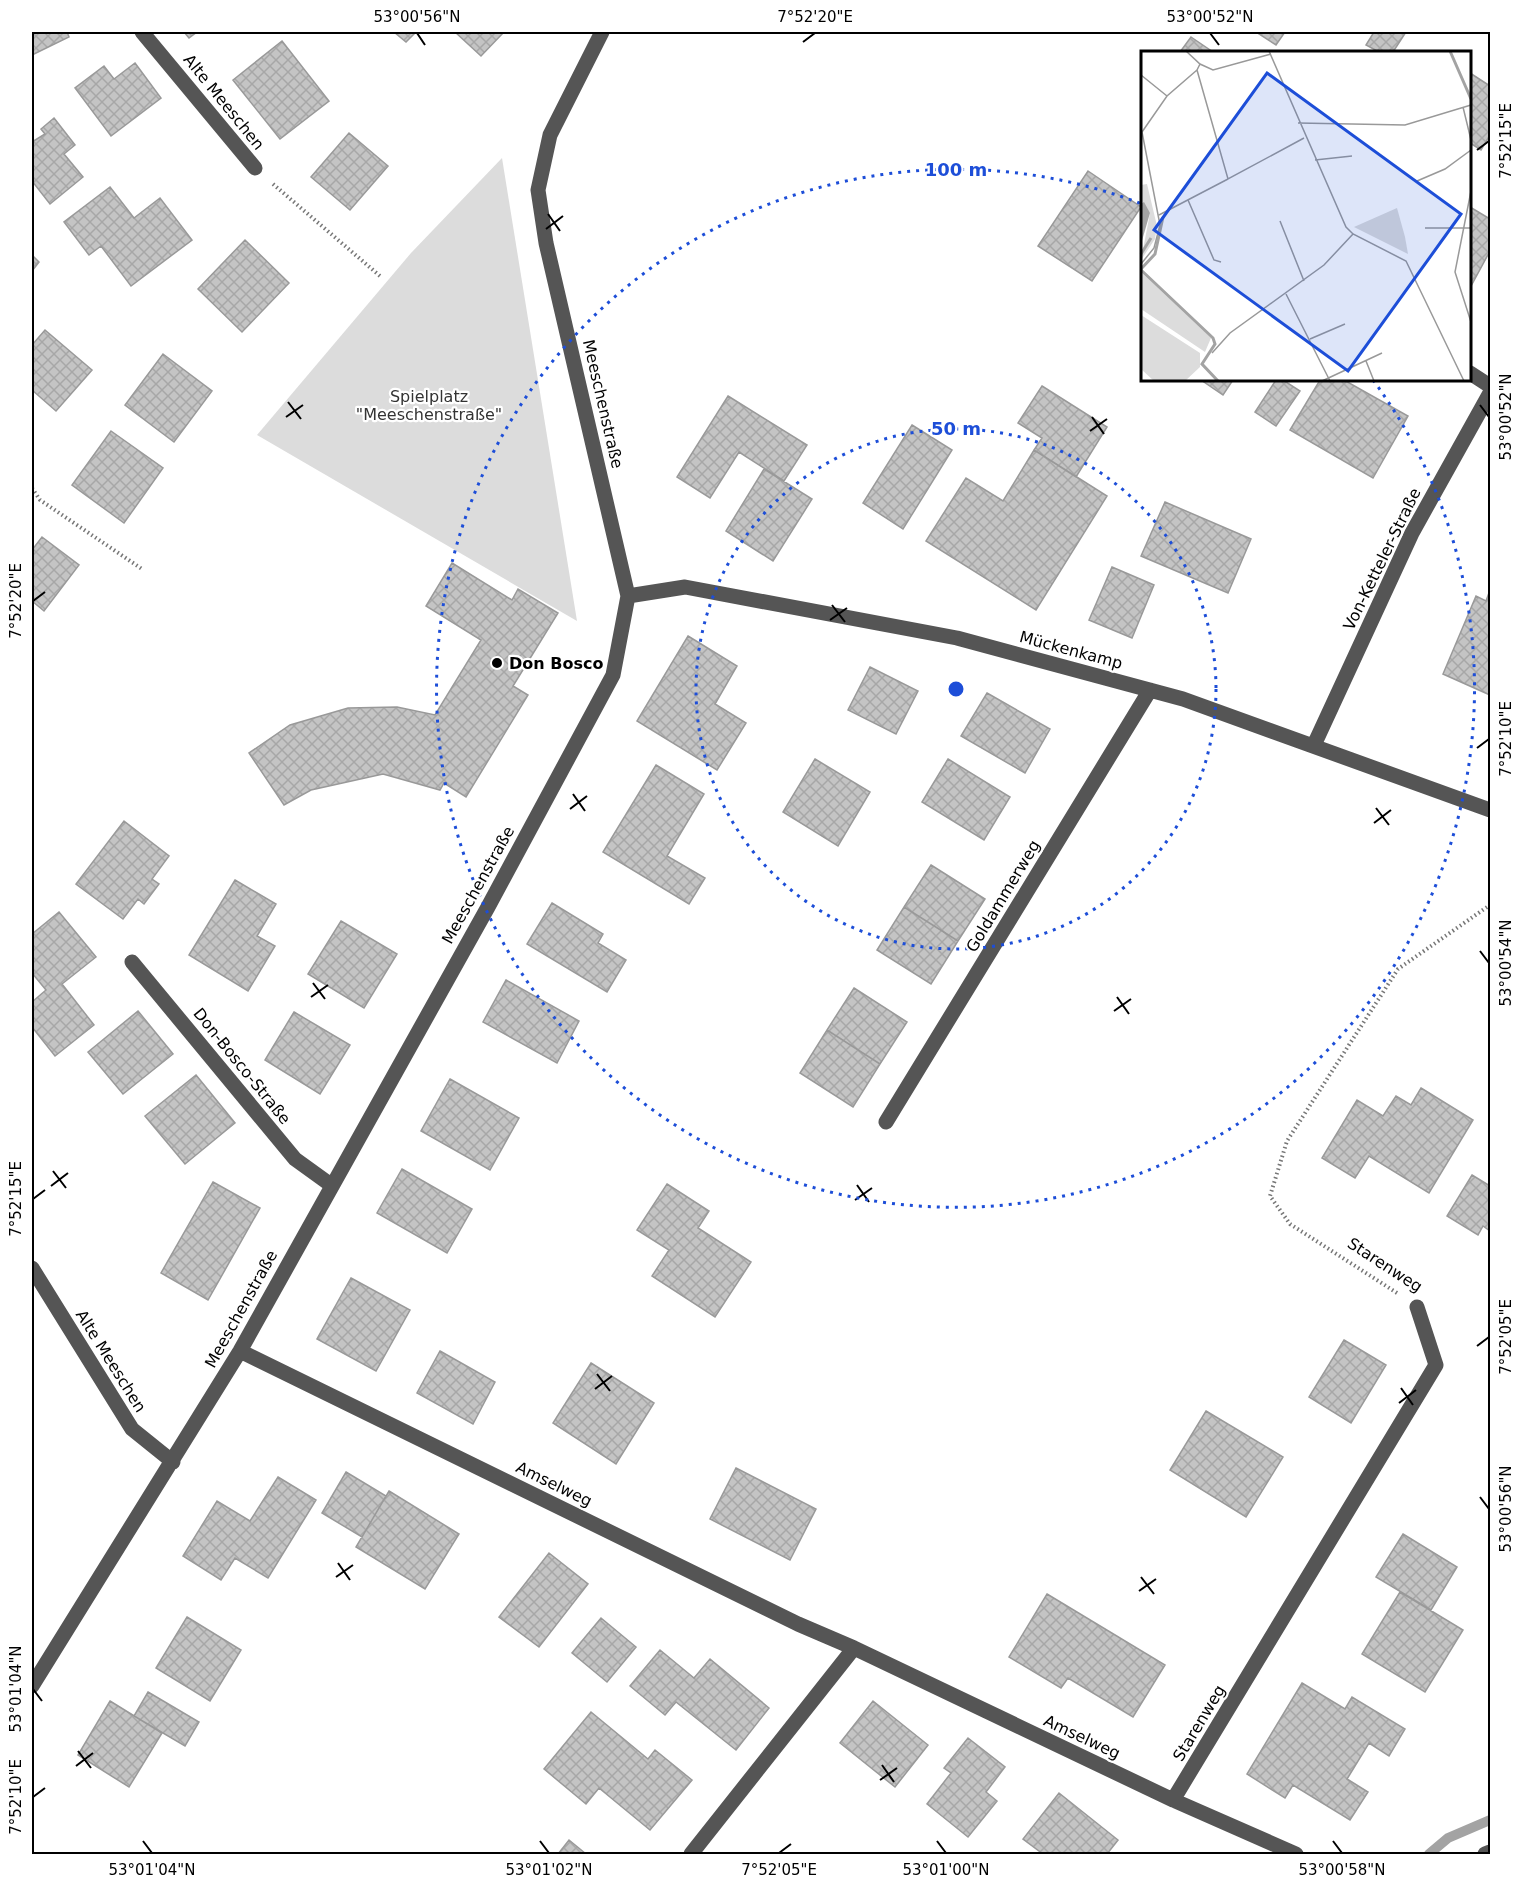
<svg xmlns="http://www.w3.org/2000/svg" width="1522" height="1886" font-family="'DejaVu Sans',sans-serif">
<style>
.park{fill:#dcdcdc}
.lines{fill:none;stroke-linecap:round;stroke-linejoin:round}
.stream{stroke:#a3a3a3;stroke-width:10}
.building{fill:url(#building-cross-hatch);stroke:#999;stroke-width:1.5}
.path{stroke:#777;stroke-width:4;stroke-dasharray:1.5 3;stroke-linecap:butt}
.minor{stroke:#555;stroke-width:15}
.ticks{fill:none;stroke:#000;stroke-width:2}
.ring{fill:none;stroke:#1d4ed8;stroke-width:3;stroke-dasharray:3 6}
.poi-dot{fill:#000;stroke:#fff;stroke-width:2}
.labels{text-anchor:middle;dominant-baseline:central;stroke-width:4.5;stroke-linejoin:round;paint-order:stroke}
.street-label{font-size:16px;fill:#000;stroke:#fff}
.park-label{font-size:16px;fill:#333;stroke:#fff}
.poi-label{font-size:16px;font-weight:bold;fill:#000;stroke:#fff;text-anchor:start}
.inset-river{fill:none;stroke:#a3a3a3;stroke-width:3}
.inset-road{fill:none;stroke:#999;stroke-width:1.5}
.view{fill:#1d4ed8;fill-opacity:0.15;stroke:#1d4ed8;stroke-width:3}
.inset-edge{fill:none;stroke:#000;stroke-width:3}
.centre{fill:#1d4ed8;stroke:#fff;stroke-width:3}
.ring-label{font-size:18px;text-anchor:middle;font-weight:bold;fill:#1d4ed8;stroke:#fff;stroke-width:4.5;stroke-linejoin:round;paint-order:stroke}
.neatline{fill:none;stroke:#000;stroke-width:2}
.ticks-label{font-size:15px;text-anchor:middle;fill:#000}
</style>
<defs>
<pattern id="building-cross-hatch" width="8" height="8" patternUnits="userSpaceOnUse" patternTransform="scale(1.5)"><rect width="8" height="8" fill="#c4c4c4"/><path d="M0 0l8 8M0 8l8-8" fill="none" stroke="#a7a7a7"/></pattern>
</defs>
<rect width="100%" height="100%" fill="#fff"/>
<path class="park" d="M502,158L577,621L257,435L411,253Z"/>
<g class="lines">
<path class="stream" d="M1429,1854L1448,1838L1490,1820"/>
</g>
<path class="building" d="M32,32H67L69,37L32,55Z
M184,32H197L189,38Z
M394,32H416L406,42Z
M455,32H504L481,56Z
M1256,32H1285L1276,45Z
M1374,32H1406L1393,52H1379L1366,45Z
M1191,37L1213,52H1180Z
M282,41L329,101L280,139L233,80Z
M135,63L161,98L111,136L75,88L104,66L114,79Z
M1470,73L1490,86V135L1481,150L1470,143Z
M54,118L75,145L64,154L83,177L50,204L32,181V142L45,134L41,129Z
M349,133L388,166L350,210L311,177Z
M1088,171L1141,207L1092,281L1038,246Z
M110,187L134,218L160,198L192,240L131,286L101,246L89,255L64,222Z
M1470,207L1490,219V251L1470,288Z
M245,240L289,283L242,332L198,289Z
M32,255L39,262L32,271Z
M45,330L92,370L56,411L32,390V345Z
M163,354L212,391L174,442L125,405Z
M1201,380H1233L1223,395Z
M1276,380H1283L1300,391L1276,426L1255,412Z
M1320,380H1344L1408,416L1373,478L1290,430Z
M1042,386L1107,427L1076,477L1034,450L1042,438L1018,423Z
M728,396L807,445L784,481L739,452L710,498L677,477Z
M912,425L952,450L903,529L863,503Z
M111,431L163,468L124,523L72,485Z
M1034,450L1107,496L1036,610L926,541L966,478L1003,501Z
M764,469L812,499L773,561L726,531Z
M1165,502L1251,539L1228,593L1141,556Z
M42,537L79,565L44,611L32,601V550Z
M452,563L512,600L518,589L558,613L513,686L528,695L466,797L444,783L440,790L383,774L311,790L284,805L249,753L290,725L348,708L397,707L435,715L481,640L426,606Z
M1112,567L1154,585L1132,638L1089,620Z
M1490,590V695L1443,674L1476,596L1486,601Z
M688,636L737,666L715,704L746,723L717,770L637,721Z
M870,667L918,691L896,734L848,710Z
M987,693L1050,729L1025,773L961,736Z
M815,759L870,792L838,846L783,812Z
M948,759L1010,797L984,840L922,802Z
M656,765L704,794L667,856L705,878L689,904L603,852Z
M124,821L169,856L152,879L159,884L144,904L138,899L123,919L76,884Z
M931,865L985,899L958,941L904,907Z
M235,880L276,904L257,936L275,946L248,991L189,955Z
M552,903L603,934L598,943L626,960L607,992L527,944Z
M904,907L958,941L931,984L877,950Z
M59,912L96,957L62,984L94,1025L55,1056L32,1027V1002L46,990L32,973V934Z
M341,921L397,954L364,1008L308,974Z
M506,980L579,1021L557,1063L483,1022Z
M854,988L907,1022L880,1064L827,1030Z
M138,1011L173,1054L123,1094L88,1052Z
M294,1012L350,1045L320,1094L265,1060Z
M827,1030L880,1064L853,1107L800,1073Z
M196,1075L235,1123L185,1164L145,1116Z
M450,1079L519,1118L490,1170L421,1131Z
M1421,1088L1473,1120L1429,1193L1369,1156L1355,1178L1322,1158L1357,1100L1383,1116L1396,1096L1411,1105Z
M402,1169L472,1209L447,1253L377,1213Z
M1472,1175L1490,1186V1231L1483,1226L1478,1235L1447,1216Z
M213,1182L260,1208L208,1300L161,1273Z
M667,1184L709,1211L698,1228L751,1262L715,1317L652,1276L669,1250L637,1230Z
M351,1278L410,1310L376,1371L317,1339Z
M1344,1340L1386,1365L1351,1423L1309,1397Z
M440,1351L495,1382L473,1424L417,1393Z
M591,1363L654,1403L616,1464L553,1423Z
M1206,1411L1283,1457L1246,1517L1170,1470Z
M736,1468L816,1509L790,1560L710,1519Z
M346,1472L386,1496L362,1537L322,1513Z
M278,1477L316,1500L268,1578L235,1558L221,1580L183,1556L217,1501L250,1521Z
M389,1491L459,1534L425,1589L356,1547Z
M1403,1534L1457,1567L1431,1610L1376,1577Z
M549,1553L588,1584L539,1647L499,1617Z
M1400,1592L1463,1630L1425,1692L1362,1654Z
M1047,1594L1165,1665L1133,1717L1068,1678L1061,1688L1009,1657Z
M187,1617L241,1650L210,1701L156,1668Z
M601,1618L636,1647L607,1682L572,1653Z
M660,1650L694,1678L710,1659L769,1708L736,1750L676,1702L665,1715L630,1686Z
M1302,1683L1345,1709L1352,1697L1405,1729L1389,1756L1369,1743L1347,1779L1368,1792L1350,1820L1293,1785L1285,1798L1247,1774Z
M148,1692L199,1722L185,1746L134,1716Z
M110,1701L162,1733L129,1787L78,1755Z
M873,1701L928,1745L895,1787L840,1743Z
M591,1712L648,1759L655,1750L692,1780L650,1830L599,1788L586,1804L544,1769Z
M968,1738L1005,1767L986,1792L997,1801L968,1837L927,1804L951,1773L944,1768Z
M1059,1793L1118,1840L1107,1854H1043L1023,1839Z
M569,1840L586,1854H558Z"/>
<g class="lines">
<path class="path" d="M273,184L380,276
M32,488L40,500L142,569
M1397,1293L1290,1224L1270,1196L1287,1141L1398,969L1490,905"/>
<path class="minor" d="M142,32L255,168
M1470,373L1490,386
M628,596L685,587L957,638L1183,699L1490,810
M1314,745L1412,533L1490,393
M132,962L295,1159L331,1185
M886,1122L1150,690
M32,1268L132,1429L173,1462
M240,1351L798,1624L854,1648L691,1854
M854,1648L1173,1800L1296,1854
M32,1686L240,1351L488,907L613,675L628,596L546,243L538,190L550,135L602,32
M1173,1800L1436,1365L1417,1307
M1485,1854L1490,1852"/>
</g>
<path class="ticks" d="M417,33L425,45M1210,33L1219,45M803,42L815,33M1477,150L1489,141M548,214L560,231M546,229L563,216M288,402L301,419M1480,405L1489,417M286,417L303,405M1092,417L1104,434M1090,431L1107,419M33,601L45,592M832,605L845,622M830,620L847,608M1477,748L1489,739M573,794L585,811M1376,808L1389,825M570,809L587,796M1374,823L1391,810M1480,951L1489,963M313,983L325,999M311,997L328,985M1117,997L1129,1014M1114,1011L1131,999M53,1171L66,1188M857,1185L869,1202M51,1186L68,1173M33,1199L45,1190M855,1200L872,1188M1477,1346L1489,1337M597,1374L610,1391M1401,1388L1413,1405M595,1389L612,1376M1399,1403L1416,1390M1480,1497L1489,1509M338,1563L350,1580M336,1577L353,1565M1141,1577L1154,1594M1139,1591L1156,1579M33,1689L42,1701M78,1751L91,1768M882,1765L894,1782M76,1766L93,1753M880,1780L897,1768M33,1797L45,1788M143,1841L152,1853M540,1841L549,1853M937,1841L946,1853M1333,1841L1342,1853M779,1853L791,1844"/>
<g class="ring">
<circle cx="956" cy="689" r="260"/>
<path d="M1373 380A519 519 0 1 1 1142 204"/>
</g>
<circle class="poi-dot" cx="497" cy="663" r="6"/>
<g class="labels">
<g class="street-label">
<text transform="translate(224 102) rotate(51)">Alte Meeschen</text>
<text transform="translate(603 404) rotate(77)">Meeschenstraße</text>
<text transform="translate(1382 559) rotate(-64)">Von-Ketteler-Straße</text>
<text transform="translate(1071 650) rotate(15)">Mückenkamp</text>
<text transform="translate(478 885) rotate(-61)">Meeschenstraße</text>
<text transform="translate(1003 896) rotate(-59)">Goldammerweg</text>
<text transform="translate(242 1066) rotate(51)">Don-Bosco-Straße</text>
<text transform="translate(1385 1265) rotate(33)">Starenweg</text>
<text transform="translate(241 1309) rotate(-61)">Meeschenstraße</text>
<text transform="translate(111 1361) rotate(58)">Alte Meeschen</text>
<text transform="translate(554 1484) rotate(26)">Amselweg</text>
<text transform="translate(1199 1723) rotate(-59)">Starenweg</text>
<text transform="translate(1082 1737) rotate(25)">Amselweg</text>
</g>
<g class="park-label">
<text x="429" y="396">Spielplatz<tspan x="429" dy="18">"Meeschenstraße"</tspan></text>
</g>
<g class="poi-label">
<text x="509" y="663">Don Bosco</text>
</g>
</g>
<g transform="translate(1141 51)">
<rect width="330" height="330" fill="#fff"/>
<path d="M0,221L70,287L64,301L0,258ZM0,264L59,302V316L44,330H13L0,318Z" fill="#dcdcdc"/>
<path d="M6,133L16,175L14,188L0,209L9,162L0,153V134Z" fill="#dcdcdc"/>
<path d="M256,157L264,186L267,203L213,176Z" fill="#dcdcdc"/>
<path d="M3,151L9,162L0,193V153Z" fill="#a3a3a3"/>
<path class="inset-river" d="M309,0L330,48M0,203L10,187M0,218L14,203L22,166M0,219L72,287L74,293L61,313L77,330"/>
<path class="inset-road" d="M45,0L59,13L72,19L130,3M128,0L205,176L212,183L265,210L323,330M59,13L56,19L87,128L163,87M0,24L26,45M322,56L330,89M157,72L264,74L330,54M1,81L26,45L56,19M174,109L211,105M276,130L304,118L330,99M330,140L314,221L330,271M47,149L73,209L80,211M18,164L87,128M139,170L163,230M284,177H330M0,213L13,197L19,174L1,81M145,243L189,330M169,288L204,273M71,302L89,282L183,214L212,183M225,310L233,330M181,330L241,302"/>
<path class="view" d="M126,22L320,163L207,320L13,179Z"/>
<rect width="330" height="330" class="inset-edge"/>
</g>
<circle cx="956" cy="689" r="9" class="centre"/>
<g class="ring-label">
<text x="956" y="176">100 m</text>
<text x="956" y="435">50 m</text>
</g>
<rect width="1522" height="1886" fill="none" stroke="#ffffff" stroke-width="66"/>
<rect x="33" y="33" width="1456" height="1820" class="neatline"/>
<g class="ticks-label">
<text x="417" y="22">53°00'56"N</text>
<text x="815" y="22">7°52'20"E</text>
<text x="1210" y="22">53°00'52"N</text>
<text transform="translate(1506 141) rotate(-90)" y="5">7°52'15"E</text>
<text transform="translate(1506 417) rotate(-90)" y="5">53°00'52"N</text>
<text transform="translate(16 601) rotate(-90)" y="5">7°52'20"E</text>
<text transform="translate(1506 739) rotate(-90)" y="5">7°52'10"E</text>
<text transform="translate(1506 963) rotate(-90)" y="5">53°00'54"N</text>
<text transform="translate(16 1199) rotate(-90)" y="5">7°52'15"E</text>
<text transform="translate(1506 1337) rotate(-90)" y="5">7°52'05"E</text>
<text transform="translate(1506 1509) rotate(-90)" y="5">53°00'56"N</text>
<text transform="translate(16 1689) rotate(-90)" y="5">53°01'04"N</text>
<text transform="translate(16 1797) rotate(-90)" y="5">7°52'10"E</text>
<text x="152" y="1875">53°01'04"N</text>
<text x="549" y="1875">53°01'02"N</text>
<text x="779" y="1875">7°52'05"E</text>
<text x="946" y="1875">53°01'00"N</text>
<text x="1342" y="1875">53°00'58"N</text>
</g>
</svg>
